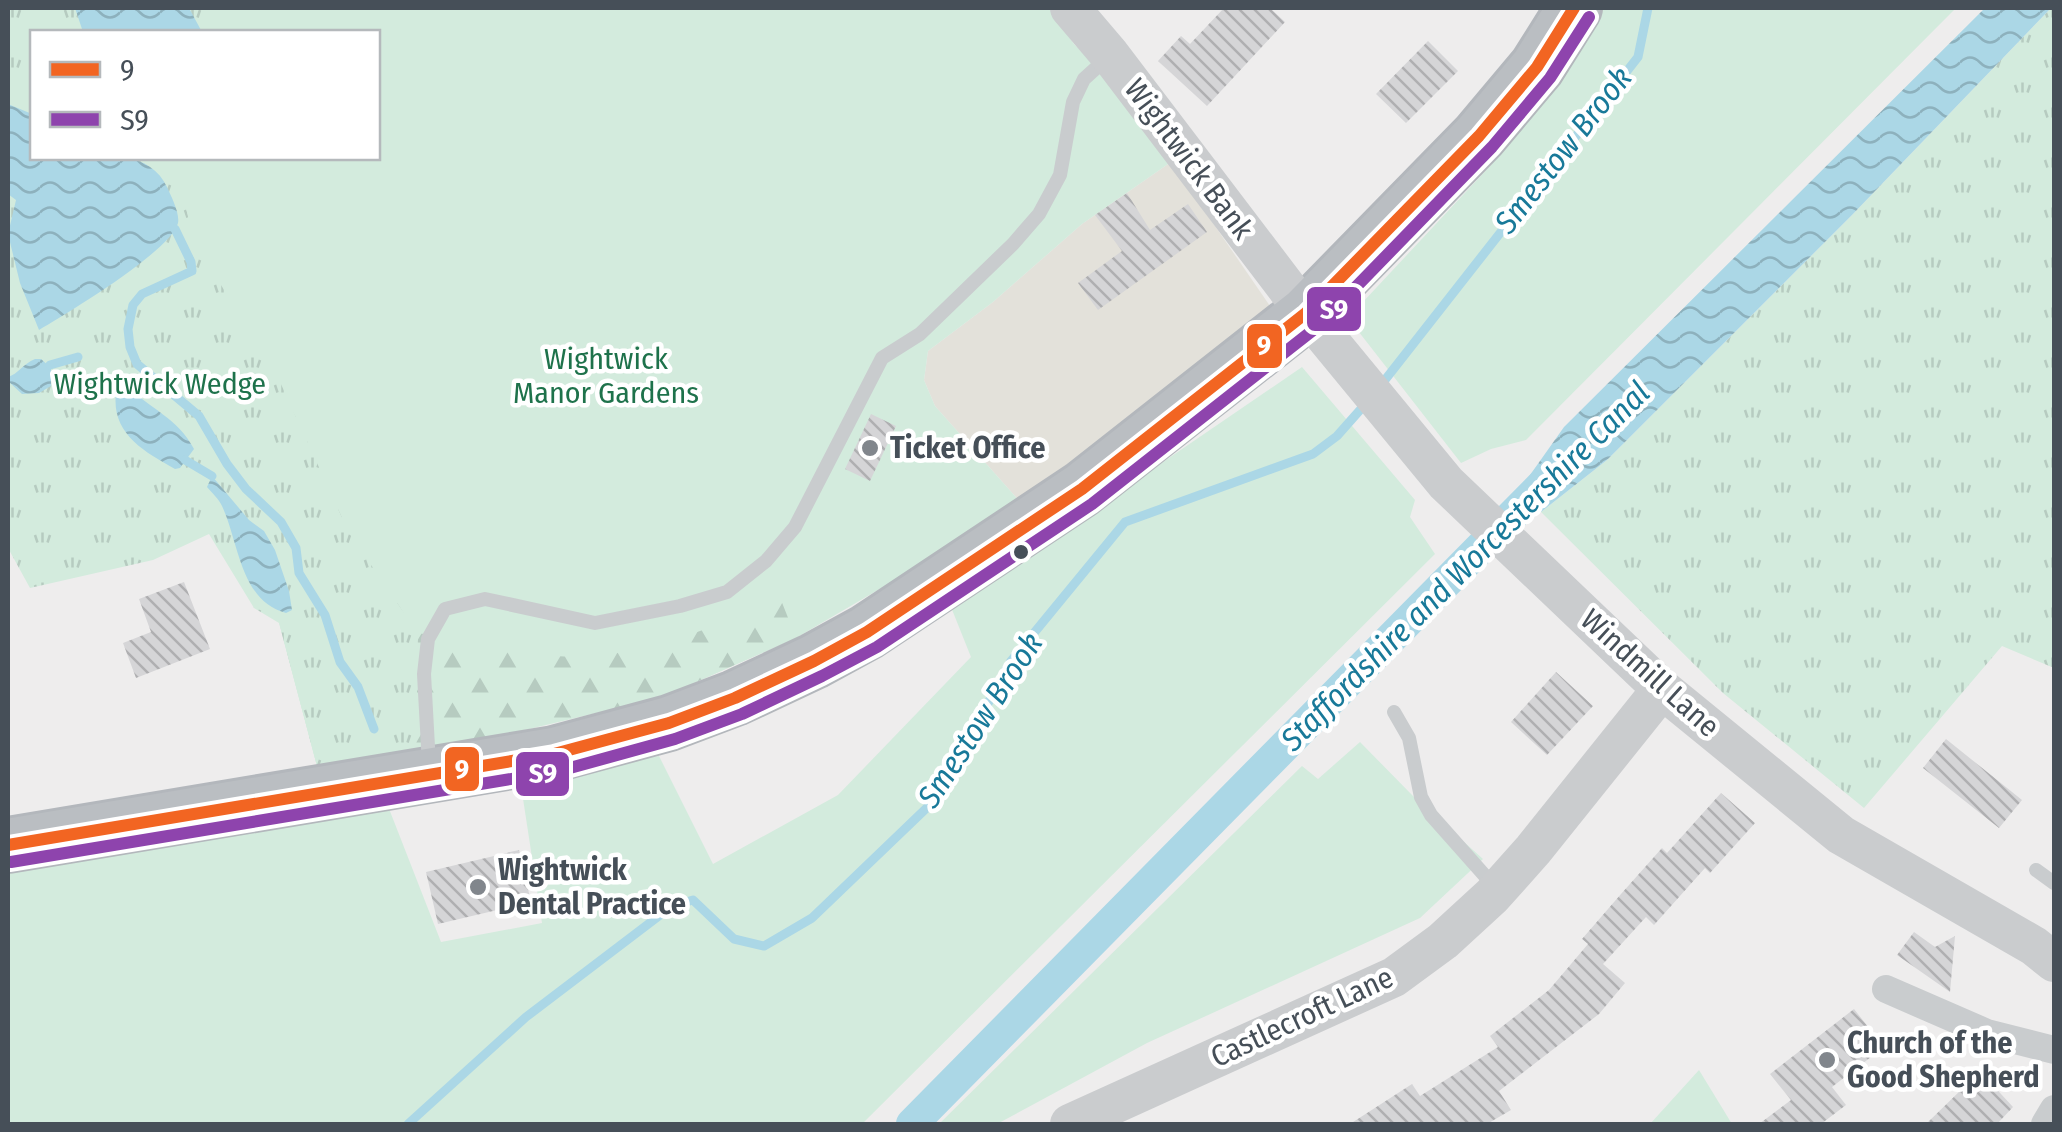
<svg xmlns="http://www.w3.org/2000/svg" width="2062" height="1132" font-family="'Fira Sans Condensed',sans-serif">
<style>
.commercial{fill:#e3e1da}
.green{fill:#d3ebdd;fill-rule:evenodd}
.forest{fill:url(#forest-firs)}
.park{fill:url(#park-tufts)}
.water{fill:url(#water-waves)}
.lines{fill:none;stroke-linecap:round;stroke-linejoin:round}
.stream{stroke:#abd7e6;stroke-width:9}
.canal{stroke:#abd7e6;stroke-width:32}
.building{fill:url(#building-back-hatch)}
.highway-casing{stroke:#b3b7bc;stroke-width:58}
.lane{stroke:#c9ccce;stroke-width:14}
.street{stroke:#c9ccce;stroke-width:28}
.secondary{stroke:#caccce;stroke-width:40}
.highway{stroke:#babec2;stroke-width:52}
.bus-1-casing{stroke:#fff;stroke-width:20}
.bus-2-casing{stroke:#fff;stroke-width:20}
.bus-1{stroke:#f26522;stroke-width:12}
.bus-2{stroke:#8e44ad;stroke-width:12}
.poi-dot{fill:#81868c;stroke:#fff;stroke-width:4}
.bus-dot{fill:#464f58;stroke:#fff;stroke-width:4}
.labels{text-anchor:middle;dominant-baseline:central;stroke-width:9;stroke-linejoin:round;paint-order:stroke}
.street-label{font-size:30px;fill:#464f58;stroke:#fff}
.park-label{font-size:30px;fill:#1e724b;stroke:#fff}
.poi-label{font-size:30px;font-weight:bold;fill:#464f58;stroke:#fff;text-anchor:start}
.water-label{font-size:32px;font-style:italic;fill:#187999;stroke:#fff}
.line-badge{stroke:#fff;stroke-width:4}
.badge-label{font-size:28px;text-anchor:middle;font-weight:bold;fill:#fff}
</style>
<defs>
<pattern id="forest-firs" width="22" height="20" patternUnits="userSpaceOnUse" patternTransform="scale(2.5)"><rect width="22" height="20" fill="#d3ebdd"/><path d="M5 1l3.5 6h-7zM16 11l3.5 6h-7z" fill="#b6cbc0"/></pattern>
<pattern id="park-tufts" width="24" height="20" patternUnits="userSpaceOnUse" patternTransform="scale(2.5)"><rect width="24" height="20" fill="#d3ebdd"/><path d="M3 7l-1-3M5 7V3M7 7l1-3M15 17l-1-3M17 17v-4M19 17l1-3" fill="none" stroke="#b6cbc0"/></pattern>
<pattern id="water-waves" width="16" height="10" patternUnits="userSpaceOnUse" patternTransform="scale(2.5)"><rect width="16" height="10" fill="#abd7e6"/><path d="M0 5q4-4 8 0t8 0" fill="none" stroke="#8db1bd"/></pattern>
<pattern id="building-back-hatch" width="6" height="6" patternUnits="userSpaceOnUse" patternTransform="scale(2.5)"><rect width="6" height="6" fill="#d5d5d7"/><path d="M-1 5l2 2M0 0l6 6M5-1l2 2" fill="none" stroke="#afafb1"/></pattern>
</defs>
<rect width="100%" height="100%" fill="#eeeded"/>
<path class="commercial" d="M1171,162L1270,306L1023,505L935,406L924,380L928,351L993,302L1082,224Z"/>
<path class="green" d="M8,8H1049L1074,44L1112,82L1171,162L1082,224L993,302L928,351L924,380L935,406L1023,505L796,638L660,698L317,766L279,622L214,519L33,382ZM32,32H378V158H32Z
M1599,8H1956L1526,440L1491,449L1461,463L1348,318L1491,165Z
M1302,367L1415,500L1410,517L1435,554L862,1124H8V869L386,801L441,942L542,923L520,779L659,756L713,864L838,795L971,657L951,607Z
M1360,742L1414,797L1483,859L1420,918L1147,1043L997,1124H939L1302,766L1318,779Z
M1699,1070L1732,1124H1650Z"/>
<path class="forest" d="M8,234L280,382L349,533L418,633C465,641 509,653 556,656C635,661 709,628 781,600L796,638L660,698L483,740L317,766L279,622Z"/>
<path class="park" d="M8,8H222L217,32H32V158H178L176,164L193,239L280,382L349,533L418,633L416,751L317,766L279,623L254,608L209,534L153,560L30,588L8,548Z
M2051,8H2054V668L2002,646L1864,808L1723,693L1541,512L1607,460L1853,214Z"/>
<path class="water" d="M75,8H189L202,32H83Z
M1985,8H2051L1853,214L1607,460L1541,512L1513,499L1564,427Z
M8,104L32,114V158C62,158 95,153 125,158C144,160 159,170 167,187C171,196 180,213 178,223C171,251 66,314 39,330L20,283L8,234L16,200L8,194Z
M35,359H41L51,368V386L39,393L22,394L8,381V377C18,374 23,364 35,359Z
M126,385C151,410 177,417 194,449L180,468L175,469C141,450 108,431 117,387Z
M212,476L249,520L264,531L275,550L289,591L292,610L286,613C240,601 239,542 222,506C219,499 212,493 207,487Z"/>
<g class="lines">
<path class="stream" d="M175,229L191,262L192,271L142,294L133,305L128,329L130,347L137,364L199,416L227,464L246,489L281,522L296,548L299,573L325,615L340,662L358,687L374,729
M50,365L78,357
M109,380L117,387
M1381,385L1638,57L1648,8
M185,460L212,476
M408,1124L526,1017L672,906L693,900L734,939L764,946L812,918L936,799L1011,661L1125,522L1313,454L1337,436L1368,401"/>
<path class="canal" d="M912,1124L1556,471"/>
</g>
<path class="building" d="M1224,8H1270L1285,22L1207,106L1158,61L1181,36L1190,44Z
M1428,41L1458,71L1406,123L1376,94Z
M1127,193L1150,230L1188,204L1207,232L1098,310L1078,283L1122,251L1095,215Z
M871,414L896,426L870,481L845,469Z
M184,582L210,649L136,678L123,643L151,632L139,599Z
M1556,672L1593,706L1547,755L1511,722Z
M1946,739L2022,800L1999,828L1923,768Z
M1721,793L1755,823L1710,873L1705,868L1654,925L1646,917L1603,964L1625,983L1599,1014L1499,1091L1511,1110L1487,1124H1350L1412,1084L1420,1096L1498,1047L1490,1036L1549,990L1588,944L1582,939L1621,894L1662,848L1667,853Z
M519,850L531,902L438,924L426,872Z
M1914,932L1935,947L1955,936L1950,992L1897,955Z
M1854,1009L1884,1047L1832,1087L1846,1105L1821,1124H1759L1791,1100L1770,1074Z
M1989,1081L2013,1107L1997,1124H1926L1963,1088L1972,1098Z"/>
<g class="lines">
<defs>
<path id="highway" d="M8,845L554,754L669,723L735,698L814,661L867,632L1082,489L1306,313L1479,136L1537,67L1574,8"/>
</defs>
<use href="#highway" class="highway-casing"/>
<path class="lane" d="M1394,712L1409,738L1421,797L1431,815L1494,886
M429,765L424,674L428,639L445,609L485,599L595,623L680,606L727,592L766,561L795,527L882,358L920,334L1013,244L1039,214L1060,175L1073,102L1084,79L1106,59
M2036,870L2054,883"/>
<path class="street" d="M1886,989L1987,1033L2054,1050
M2045,1124L2054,1109"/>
<path class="secondary" d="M1070,8L1110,55L1306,313L1446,483L1662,689L1841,835L2034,946L2054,962
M1070,1124L1394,977L1443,941L1492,896L1533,850L1662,689"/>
<use href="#highway" class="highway"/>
<defs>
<path id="bus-1" d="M8,845L554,754L669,723L735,698L814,661L867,632L1082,489L1306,313L1479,136L1537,67L1574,8"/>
<path id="bus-2" d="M11,862L559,771L675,739L742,714L822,676L877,647L1092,504L1317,327L1492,147L1550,78L1589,17"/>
</defs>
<use href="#bus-1" class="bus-1-casing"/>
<use href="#bus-2" class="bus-2-casing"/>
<use href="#bus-1" class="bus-1"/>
<use href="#bus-2" class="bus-2"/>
</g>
<g class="poi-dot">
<circle cx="870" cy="448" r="10"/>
<circle cx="478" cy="887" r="10"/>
<circle cx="1827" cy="1060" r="10"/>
</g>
<circle class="bus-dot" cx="1021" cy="552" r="9"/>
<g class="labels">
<g class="street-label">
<text transform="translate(1189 159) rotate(53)">Wightwick Bank</text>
<text transform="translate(1650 673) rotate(42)">Windmill Lane</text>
<text transform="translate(1302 1017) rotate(-25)">Castlecroft Lane</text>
</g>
<g class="park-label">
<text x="606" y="359">Wightwick<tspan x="606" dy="34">Manor Gardens</tspan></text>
<text x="160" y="384">Wightwick Wedge</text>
</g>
<g class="poi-label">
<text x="890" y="448">Ticket Office</text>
<text x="498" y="870">Wightwick<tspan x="498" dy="34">Dental Practice</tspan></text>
<text x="1847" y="1043">Church of the<tspan x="1847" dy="34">Good Shepherd</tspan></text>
</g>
<g class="water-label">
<text transform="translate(1563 150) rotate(-52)">Smestow Brook</text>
<text transform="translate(1465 566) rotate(-45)">Staffordshire and Worcestershire Canal</text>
<text transform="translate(980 720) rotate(-57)">Smestow Brook</text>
</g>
</g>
<g class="line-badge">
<rect x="1305" y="285" width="58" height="48" rx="10" fill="#8e44ad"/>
<rect x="1245" y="322" width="39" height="48" rx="10" fill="#f26522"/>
<rect x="443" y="745" width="38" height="48" rx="10" fill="#f26522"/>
<rect x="514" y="750" width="57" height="48" rx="10" fill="#8e44ad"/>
</g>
<g class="badge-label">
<text x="1334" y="319">S9</text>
<text x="1264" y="355">9</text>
<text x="462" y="779">9</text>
<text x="543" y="783">S9</text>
</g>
<rect width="2062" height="1132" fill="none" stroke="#464f58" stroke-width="20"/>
<rect x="30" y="30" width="350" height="130" fill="#ffffff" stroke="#b5b9bc" stroke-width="2.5"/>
<rect x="50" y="62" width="50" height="15" fill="#f26522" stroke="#b5b9bc" stroke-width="2.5"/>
<text x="120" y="80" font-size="30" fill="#464f58">9</text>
<rect x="50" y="112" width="50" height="15" fill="#8e44ad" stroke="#b5b9bc" stroke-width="2.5"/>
<text x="120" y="130" font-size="30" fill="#464f58">S9</text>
</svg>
